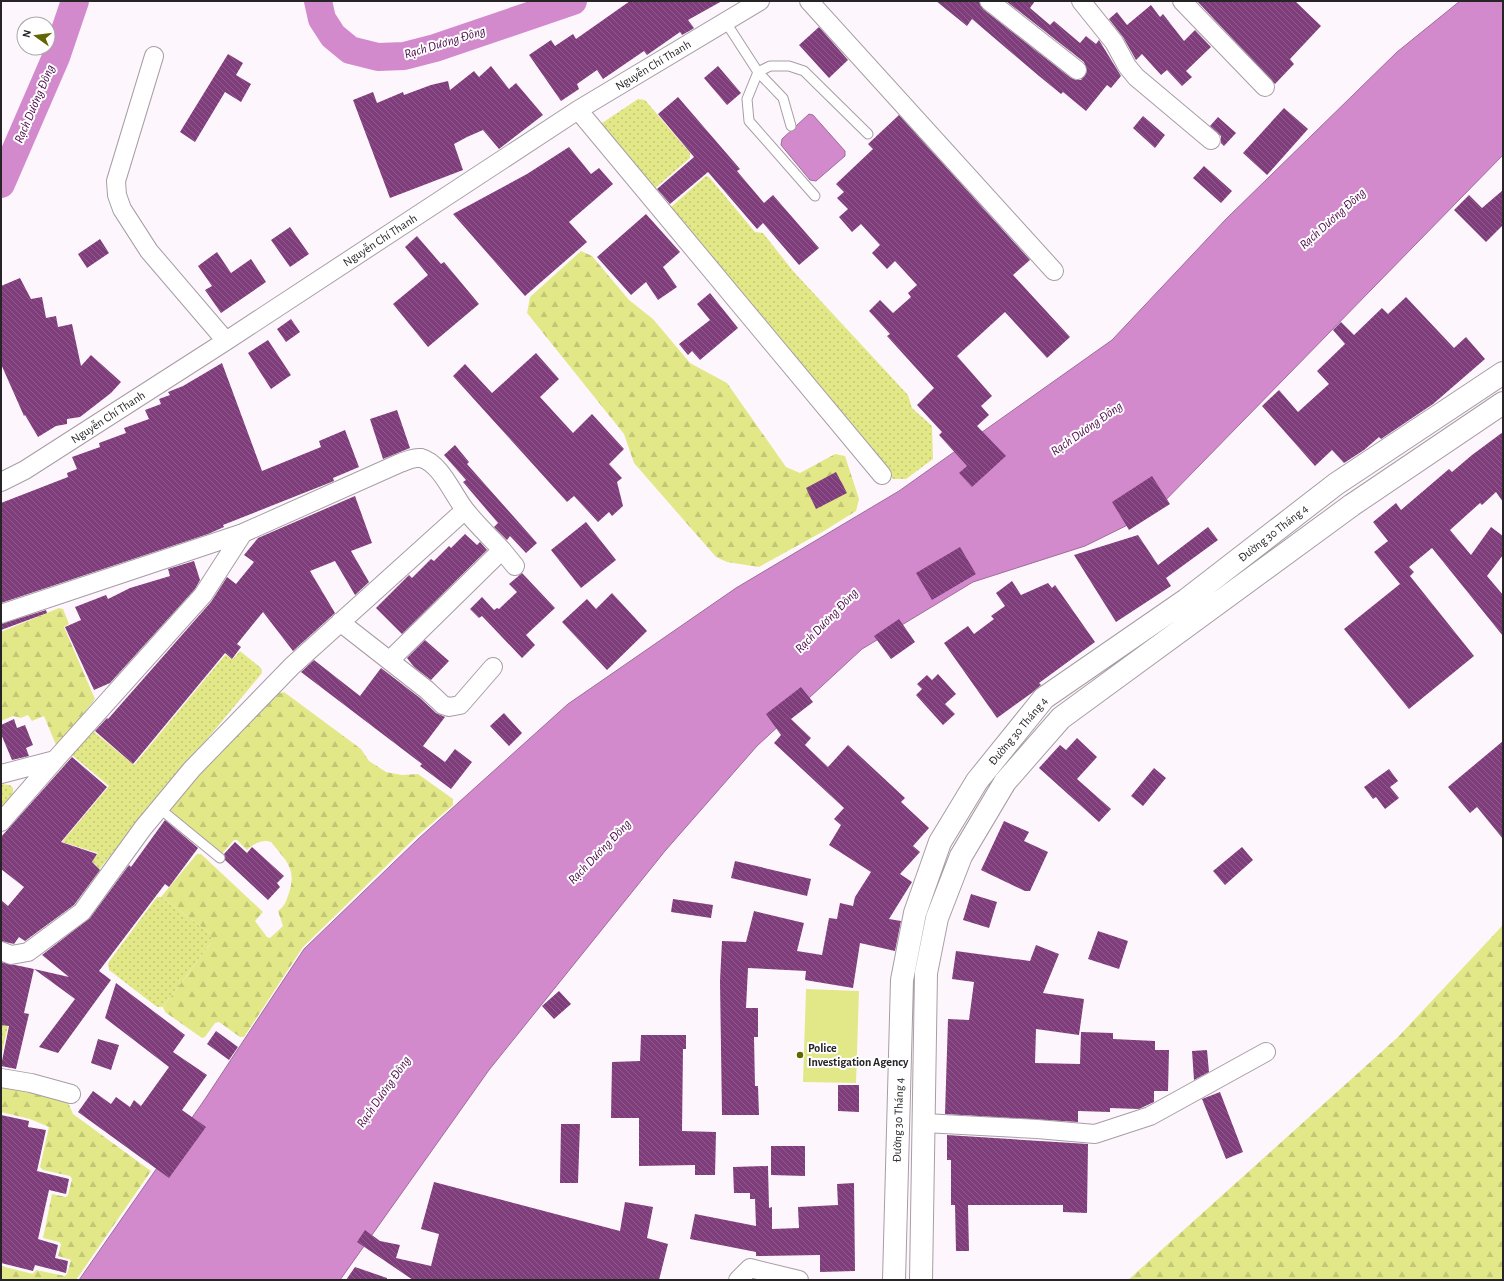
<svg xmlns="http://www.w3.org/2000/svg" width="1504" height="1281" font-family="'Alegreya Sans',sans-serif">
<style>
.grass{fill:url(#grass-dots)}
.forest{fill:url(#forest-firs)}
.park{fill:#e2e888}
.water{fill:#d28acd;stroke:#9f6b9b}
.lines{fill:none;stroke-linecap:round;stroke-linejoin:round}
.river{stroke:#d28acd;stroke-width:28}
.building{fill:url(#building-back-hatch)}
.lane-casing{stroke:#a79da5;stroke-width:11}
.street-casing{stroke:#a79da5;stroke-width:20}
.primary-casing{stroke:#a79da5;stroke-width:24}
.lane{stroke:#fff;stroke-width:9}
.street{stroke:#fff;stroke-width:18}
.primary{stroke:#fff;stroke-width:22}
.poi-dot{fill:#626500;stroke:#fff;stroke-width:1.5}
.labels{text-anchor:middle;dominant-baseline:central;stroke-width:4;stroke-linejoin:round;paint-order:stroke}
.street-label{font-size:12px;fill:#272427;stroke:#fff}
.poi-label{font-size:12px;font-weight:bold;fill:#272427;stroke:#fff;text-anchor:start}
.water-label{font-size:13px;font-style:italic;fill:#4b094a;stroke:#fff}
</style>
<defs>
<pattern id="grass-dots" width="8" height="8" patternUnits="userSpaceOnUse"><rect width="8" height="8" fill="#e2e888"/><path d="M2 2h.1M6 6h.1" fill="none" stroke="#c2c775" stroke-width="1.8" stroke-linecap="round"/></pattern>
<pattern id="forest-firs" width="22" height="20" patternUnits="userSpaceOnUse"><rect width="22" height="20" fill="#e2e888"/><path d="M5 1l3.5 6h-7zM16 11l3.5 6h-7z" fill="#c2c775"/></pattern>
<pattern id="building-back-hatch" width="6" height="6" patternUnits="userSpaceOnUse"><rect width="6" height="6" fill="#7f3d7b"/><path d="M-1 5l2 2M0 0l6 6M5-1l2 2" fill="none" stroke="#8f5d8c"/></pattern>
</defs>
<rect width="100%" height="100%" fill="#fef6fd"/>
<path class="grass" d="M638,99L645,100L690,153V158L653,190L599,125Z
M706,176L709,177L755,232L763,233L793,271L908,395L912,408L932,426L933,459L906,479H893L748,308L670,212L671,207Z
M240,651L261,668L262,673L97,872L96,871L97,866L92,862L98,853L62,842L109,786L72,755L73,752L93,731L134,765L225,655L233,659Z
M1,784L10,785L13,788V793L1,809Z
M157,897H161L211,934V943L163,1007H157L109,970L108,963Z
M1,1009L11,1012L1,1057Z"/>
<path class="forest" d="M581,251L592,256L629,300L653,319L690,363L727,383L786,467L800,473L835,454L845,456L859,499L856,511L824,531L759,567L727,562L716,557L634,463L624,434L527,313L530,297Z
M59,608L63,609L69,624L64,627L95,699L63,741L56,745L44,716L32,721L28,715L21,718L13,716L1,721V632Z
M284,692L361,749L369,761L386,772L402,775L418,774L453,799V805L416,837L303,947L244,1037H240L219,1022L215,1023L205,1037L202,1038L165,1012L163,1007L211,943V934L161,897L197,854H201L263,912L255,921L267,937L270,938L283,926L278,911C285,906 286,901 289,893C297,868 286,861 271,842C263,839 253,844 247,850L237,840H234L222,854L171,816L169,806L271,695Z
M1503,925V1280H1128L1398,1037Z
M1,1085L67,1100L73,1114L151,1171L76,1280H1V1266L33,1274L36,1270L65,1276L67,1274L71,1260L58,1256L61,1244L59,1242L43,1238L52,1194L66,1197L68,1195L72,1179L70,1176L43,1170L40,1167L49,1127L30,1119L1,1112Z"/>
<path class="park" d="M806,989L859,991L856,1083L803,1082Z"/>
<path class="water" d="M1460,1H1503V155L1154,512L1085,546L973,582L862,649L757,746L665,851L489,1070L340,1280H79L205,1099L304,949L418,839L568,704L736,588L899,491L1112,340L1226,219L1397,52Z
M809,114L813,115L845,151V156L816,181L810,180L781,145L782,139Z"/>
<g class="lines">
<path class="river" d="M318,1L322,19L333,36L350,50L378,57L404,56L435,48L573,1
M1,184L56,57L75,1"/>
</g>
<path class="building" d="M630,1H722L688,20L694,28L691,30L682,35L680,32L647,55L644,51L603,79L597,70L577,84L579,89L561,101L529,55L551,40L555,46L573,34L576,39Z
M936,1H979L983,9L1071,78L1076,80H1081L1087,71L1084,62L1006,1H1035L1030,8L1050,25L1054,21L1080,43L1086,36L1096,44L1099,40L1121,76L1111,88L1107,85L1086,111L1063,92L1061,94L1039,76L972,19L967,26Z
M1197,1H1295L1321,26L1290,59L1294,64L1275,84Z
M1151,5L1160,17L1163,14L1184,41L1195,30L1211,47L1186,71L1192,77L1182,86L1167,70L1161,75L1142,54L1136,60L1123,37L1109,19L1117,12L1127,25Z
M819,27L848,60L829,78L799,45Z
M228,54L243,63L236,75L251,84L241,102L225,92L195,142L180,132Z
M491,66L509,89L516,83L543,115L499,149L483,130L467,137L454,144L463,170L390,198L353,100L373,92L377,103L403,92L404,95L431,85L448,81L450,90L474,71L479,77Z
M718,66L741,93L727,105L704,78Z
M678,97L740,169L737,171L764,203L773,195L819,248L799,265L763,223L757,229L708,172L670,204L657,189L694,157L658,114Z
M1284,108L1308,129L1267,175L1243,153Z
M899,115L1030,260L1013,275L1070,337L1047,358L1005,312L957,356L992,396L981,406L989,415L977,426L1006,456L972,487L959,473L967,466L939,435L942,432L917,405L934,388L887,336L890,334L869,311L880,300L893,313L911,297L908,293L917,285L895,261L887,269L872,253L880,245L861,224L852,232L839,217L848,209L837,198L844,192L836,184L873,149L868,144Z
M1143,116L1165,135L1155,148L1133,128Z
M1218,117L1236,133L1224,146L1221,143V136L1210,126Z
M569,147L591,174L599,168L613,184L569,222L587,242L525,296L453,214L527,174Z
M1204,166L1232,191L1221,203L1193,178Z
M1503,190V225L1486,242L1454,210L1469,195L1482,208Z
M646,214L680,252L663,267L677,287L658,300L646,282L631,295L597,257Z
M290,227L309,254L290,267L271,240Z
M417,236L441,264L444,262L479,304L428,347L393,304L428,275L405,247Z
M100,239L109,253L87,268L78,254Z
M217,252L231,273L251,259L266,282L221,313L205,290L212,286L198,266Z
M20,278L31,299L42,297L46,318L56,316L58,327L72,324L81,366L91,355L121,382L111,393L80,417L67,419V424L56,426L38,437L25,415L24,416L1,364V286Z
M710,293L738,328L700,360L692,351L688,355L679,344L710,320L697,304Z
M1406,297L1454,348L1466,337L1485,359L1433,404L1381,439L1379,437L1364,450L1344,463L1332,450L1315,466L1262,406L1279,390L1298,412L1329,384L1317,371L1345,344L1333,330L1341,322L1354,335L1382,308L1388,314Z
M291,319L300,332L286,342L277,329Z
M268,340L291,375L271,389L248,353Z
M536,353L559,379L540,397L573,433L592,414L624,449L609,464L622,478L617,482L623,506L612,516L609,512L598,522L574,496L567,502L453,376L465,364L492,393Z
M222,363L262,471L321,447L319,441L345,430L359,467L333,478L334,481L223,525L224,527L208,534L1,603V503L68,477L67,473L77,469L72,457L100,447L99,443L126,433L124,428L149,419L145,410L161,404L159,399L170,395L168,392L183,386Z
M397,410L410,448L383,459L370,419Z
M1503,432V502L1496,492L1482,505L1480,503L1450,530L1471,555L1491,527L1503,536V555L1487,576L1503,595V636L1432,548L1409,567L1414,572L1410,576L1474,656L1409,709L1344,629L1400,584L1374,552L1388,541L1373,522L1396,503L1401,510L1449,469L1452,472L1472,455Z
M455,445L469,462L467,464L537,543L526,553L510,536L507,540L494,527L498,523L463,482L466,480L444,455Z
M836,472L847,493L816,509L806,488Z
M1152,476L1170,504L1129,530L1112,502Z
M355,496L372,543L351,551L369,582L355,595L335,561L310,571L335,613L293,651L263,612L237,644L241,647L232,659L225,653L133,764L95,731L107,718L108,719L211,602L227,577L236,584L254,562L244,555L258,538Z
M586,522L616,560L581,588L551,550Z
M1208,527L1218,540L1166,578L1171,586L1116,622L1074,555L1138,535L1158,565Z
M465,534L477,545L480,542L487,550L402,634L376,608L409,575L412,578L431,559L434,561L449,546L451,548Z
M960,547L976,574L932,600L916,573Z
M194,561L200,580L195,589L110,683L94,690L65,627L81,620L75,607L106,595L108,599L130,588L170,576L168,569Z
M522,573L555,608L526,635L535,645L522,658L482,616L479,618L470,609L482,597L494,610L497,608L499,609L517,592L509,584Z
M1012,581L1021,595L1048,583L1052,588L1055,585L1095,642L1039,683L1041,685L1033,692L997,718L944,643L968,626L974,634L994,619L991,616L1005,606L996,593Z
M612,593L647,631L607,670L562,622L587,599L596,609Z
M46,610L47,613L1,630V624Z
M899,619L915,642L891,659L874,636Z
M425,640L449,661L431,680L414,667L407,658Z
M314,660L360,696L381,668L420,698L436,713L445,717L423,746L445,762L455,749L472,762L451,789L420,766L422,764L301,672Z
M938,674L956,694L945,704L955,714L943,725L916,695L922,689L917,684L927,675L932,680Z
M801,687L813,702L791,719L811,738L805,745L828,767L848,745L905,798L901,802L929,828L913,846L920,852L900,874L912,882L889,919L901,921L895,951L860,943L853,988L805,980L806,971L748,968L746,1008H758V1037H754L755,1086H758L759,1115H722L720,981L722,941L746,942L754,911L804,923L797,951L822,955L829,918L837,919L840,903L853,906L855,897L871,872L829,845L841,825L834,819L844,808L774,743L781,735L766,714Z
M504,713L522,733L509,746L490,726Z
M14,719L17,728L25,725L33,745L26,748L29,756L12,760L1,734V725Z
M1077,738L1097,757L1077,779L1111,809L1099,822L1039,768L1060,745L1066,750Z
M1503,741V839L1477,807L1470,813L1448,787Z
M72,757L107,787L61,842L97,854L92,862L100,870L74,905L25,941L19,937L14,944L1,941V900L8,906L24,887L1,869V837Z
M1154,768L1166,778L1143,806L1131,796Z
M1389,769L1398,781L1390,787L1399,798L1385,809L1376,797L1373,799L1364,787Z
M165,820L198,848L169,887L165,884L99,971L111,980L58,1053L39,1047L75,999L34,969L69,977L42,955L90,918L129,865L131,867Z
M1004,821L1029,832L1024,841L1048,852L1030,891H1025L981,870Z
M235,842L247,853L252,847L284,876L277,883L280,887L268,900L225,860L224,854Z
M1242,847L1253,860L1225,885L1213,871Z
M735,861L811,879L807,896L731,878Z
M971,894L997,902L989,928L963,920Z
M673,899L713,905L711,918L671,912Z
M1098,931L1128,941L1119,969L1088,959Z
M1036,945L1059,954L1043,993L1084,999L1079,1035L1036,1029L1035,1063L1080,1064L1081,1032L1113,1033V1039L1155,1041V1050H1169L1168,1091H1154V1102L1139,1109L1110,1108V1112L1078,1111V1122L945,1114L948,1019L969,1020L974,982L952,979L956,951L1030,961Z
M1,962L34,969L24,1013L29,1014L16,1069L1,1066L9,1026L1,1025Z
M116,983L185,1035L173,1052L207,1075L182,1110L206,1127L169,1178L78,1112L93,1091L111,1104L116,1097L130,1107L134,1100L141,1106L169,1067L105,1018Z
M559,991L571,1004L554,1019L542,1006Z
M216,1031L238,1047L229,1060L207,1044Z
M641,1035H686V1049H683L682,1131L716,1132L715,1175H695V1165L639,1166V1118H611L612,1062L640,1061Z
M98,1039L119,1045L111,1070L91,1063Z
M1207,1050L1209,1072L1194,1080L1192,1051Z
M838,1085H859V1112L838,1111Z
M1220,1092L1243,1152L1226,1159L1202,1099Z
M1,1115L29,1121L28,1127L46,1130L37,1171L69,1179L66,1194L49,1190L38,1239L58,1245L55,1258L68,1261L66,1273L35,1265L33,1271L1,1263Z
M561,1124H580L578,1183H560Z
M947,1135L1088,1144L1087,1213L1063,1212V1205H968L969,1251H956L955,1205H951V1160H947Z
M771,1146H805V1176L771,1175Z
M768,1166L769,1208L772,1207V1229L799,1228L798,1207L838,1205L837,1184L854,1183L855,1271L820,1272V1255L756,1256V1252L690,1239L695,1214L756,1226L755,1199H750V1193H734L733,1167Z
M434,1182L620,1231L625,1202L653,1207L647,1238L668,1244L659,1280H413L357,1242L365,1230L380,1241L400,1245L396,1258L431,1266L439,1234L421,1229Z
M355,1267L387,1278V1280H346Z"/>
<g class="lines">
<defs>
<path id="lane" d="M725,21L758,72L770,66H789L804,71L868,134
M791,126L783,98L758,72L747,99L749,121L815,196
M159,808L220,858"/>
<path id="street" d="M809,1L1054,271
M989,1L1077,70
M1081,1L1114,42L1127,66L1136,77L1211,140
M1182,1L1265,87
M154,56L116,181L117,195L122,209L149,251L226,341
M578,110L882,475
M1,482L25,470L226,341L578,110L760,1
M502,550L515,566
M1,614L243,533L400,463C406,461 414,457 421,458C441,463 454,497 466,511C477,525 490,537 502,550L390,660
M340,622L427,690L443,705L449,707L460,705L493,667
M1,774L55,760
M1,822L55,760L203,595L243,533
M1,951L11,955L28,952L82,912L143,828L192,769L292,666L465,510
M1,1078L31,1083L71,1094
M924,1123L1037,1129L1095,1134L1150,1116L1266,1052
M738,1280L750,1268L799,1280"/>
<path id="primary" d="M894,1280L902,980L915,913L940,842L977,781L1044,698L1186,600L1336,484L1503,373
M921,1280L926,973L937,918L961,856L1005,782L1061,718L1352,505L1503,403"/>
</defs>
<use href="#lane" class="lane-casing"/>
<use href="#street" class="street-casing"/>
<use href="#primary" class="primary-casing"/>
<use href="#lane" class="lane"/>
<use href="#street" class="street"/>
<use href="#primary" class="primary"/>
</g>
<circle class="poi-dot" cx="800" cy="1055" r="4"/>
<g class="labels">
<g class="street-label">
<text transform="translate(653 65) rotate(-31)">Nguyễn Chí Thanh</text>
<text transform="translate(380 240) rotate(-33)">Nguyễn Chí Thanh</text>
<text transform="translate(108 417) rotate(-33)">Nguyễn Chí Thanh</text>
<text transform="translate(1273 533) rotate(-38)">Đường 30 Tháng 4</text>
<text transform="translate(1018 731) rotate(-50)">Đường 30 Tháng 4</text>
<text transform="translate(898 1120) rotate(-88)">Đường 30 Tháng 4</text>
</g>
<g class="poi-label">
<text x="808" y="1048">Police<tspan x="808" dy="14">Investigation Agency</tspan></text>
</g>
<g class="water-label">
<text transform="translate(445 43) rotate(-17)">Rạch Dương Đông</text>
<text transform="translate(35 104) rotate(-67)">Rạch Dương Đông</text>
<text transform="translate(1333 219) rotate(-42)">Rạch Dương Đông</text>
<text transform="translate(1087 429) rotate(-35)">Rạch Dương Đông</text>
<text transform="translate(827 621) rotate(-46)">Rạch Dương Đông</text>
<text transform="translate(600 852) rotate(-46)">Rạch Dương Đông</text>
<text transform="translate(384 1092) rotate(-55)">Rạch Dương Đông</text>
</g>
</g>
<rect width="1504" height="1281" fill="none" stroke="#272427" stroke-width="4"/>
<g transform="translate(36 36) rotate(284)"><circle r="19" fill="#ffffff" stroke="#a9a7a9"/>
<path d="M0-3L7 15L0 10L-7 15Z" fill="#626500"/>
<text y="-6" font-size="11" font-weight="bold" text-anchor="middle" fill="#272427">N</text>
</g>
</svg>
